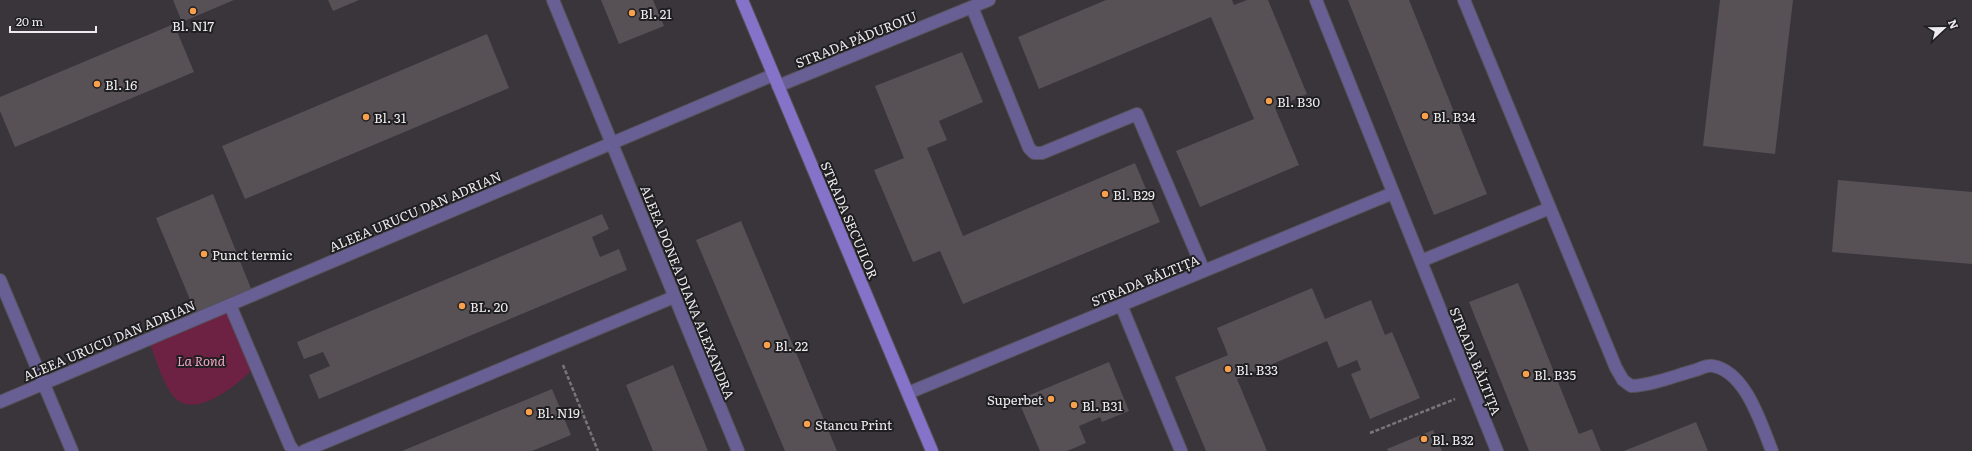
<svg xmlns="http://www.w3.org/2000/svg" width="1972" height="451" font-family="Literata,serif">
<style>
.green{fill:#6d2244}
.building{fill:#575156}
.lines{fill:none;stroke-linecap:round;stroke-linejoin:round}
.street-casing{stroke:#565258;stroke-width:14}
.secondary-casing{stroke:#565258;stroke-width:14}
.path{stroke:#79757b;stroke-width:2.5;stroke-dasharray:4 2;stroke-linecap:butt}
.street{stroke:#685f95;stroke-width:12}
.secondary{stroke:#8473c9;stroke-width:12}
.poi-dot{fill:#f8a04b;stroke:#1f1e20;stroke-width:1.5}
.labels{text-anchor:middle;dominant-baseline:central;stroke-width:4;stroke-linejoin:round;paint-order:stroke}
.poi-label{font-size:13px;fill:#eeebef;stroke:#1f1e20;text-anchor:start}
.street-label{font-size:13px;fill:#eeebef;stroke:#1f1e20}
.park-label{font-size:13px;font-style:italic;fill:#f1a5c0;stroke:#1f1e20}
</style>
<rect width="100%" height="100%" fill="#39353b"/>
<path class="green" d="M230,305L256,366C240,383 191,425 171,393C161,379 155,356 148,339Z"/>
<path class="building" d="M173,0H234L182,22Z
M328,0H359L333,11Z
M601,0H653L664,26L619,44Z
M1106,0H1232L1234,5L1247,0H1268L1307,94L1275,108L1299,165L1200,207L1176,151L1254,119L1211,17L1039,89L1018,37Z
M1348,0H1409L1487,194L1434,215Z
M1720,0H1793L1775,154L1703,146Z
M174,24L194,72L15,147L0,111V97Z
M487,34L509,88L245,199L222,146Z
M962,52L983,102L939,121L947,140L927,148L963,236L1135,163L1160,222L963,304L940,251L913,262L874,170L904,158L875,86Z
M1838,180L1972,192V264L1832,252Z
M213,194L252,291L196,314L156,218Z
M602,214L609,229L592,237L600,257L619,249L627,270L319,399L309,375L330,366L323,352L304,359L297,342Z
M741,221L837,451H785L696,240Z
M1518,283L1579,434L1592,429L1601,451H1529L1469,302Z
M1312,288L1325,319L1371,300L1385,335L1392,332L1420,398L1370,419L1351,374L1361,370L1357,360L1338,368L1327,341L1237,379L1267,451H1206L1175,377L1228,355L1217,328Z
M1109,362L1129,411L1102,422L1100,417L1079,426L1086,443L1067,451H1040L1018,400Z
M673,365L708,451H653L626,385Z
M552,389L571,435L532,451H402Z
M1696,422L1708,451H1624Z
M1433,430L1442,451H1388L1387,449Z"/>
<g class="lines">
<defs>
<path id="street" d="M553,0L738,451
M1316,0L1497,451
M1464,0L1616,368L1623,380L1631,386C1653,385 1674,376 1696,370C1701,368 1708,365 1713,366C1746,372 1761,424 1772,451
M972,7L1029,148L1034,153H1042L1137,114L1204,271
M778,86L989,0
M1421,261L1550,208
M0,280L72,451
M230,305L290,446L294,451
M1121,305L1181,451
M908,393L1393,193
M0,402L773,75
M304,451L674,297"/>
<path id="secondary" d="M742,0L932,451"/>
</defs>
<use href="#street" class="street-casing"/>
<use href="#secondary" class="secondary-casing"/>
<path class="path" d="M563,365L598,451
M1370,433L1455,399"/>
<use href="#street" class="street"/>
<use href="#secondary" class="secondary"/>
</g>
<g class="poi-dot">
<circle cx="193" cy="11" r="4"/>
<circle cx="632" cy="13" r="4"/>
<circle cx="97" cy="84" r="4"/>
<circle cx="1269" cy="101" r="4"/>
<circle cx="1425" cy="116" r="4"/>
<circle cx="366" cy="117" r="4"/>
<circle cx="1105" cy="194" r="4"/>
<circle cx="204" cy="254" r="4"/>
<circle cx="462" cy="306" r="4"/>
<circle cx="767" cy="345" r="4"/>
<circle cx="1228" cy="369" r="4"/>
<circle cx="1526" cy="374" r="4"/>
<circle cx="1051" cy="399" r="4"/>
<circle cx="1074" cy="405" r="4"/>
<circle cx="529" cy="412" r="4"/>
<circle cx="807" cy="424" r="4"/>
<circle cx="1424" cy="439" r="4"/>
</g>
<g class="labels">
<g class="poi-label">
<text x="640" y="13">Bl. 21</text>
<text x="193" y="25" text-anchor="middle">Bl. N17</text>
<text x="105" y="84">Bl. 16</text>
<text x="1277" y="101">Bl. B30</text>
<text x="1433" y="116">Bl. B34</text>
<text x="374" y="117">Bl. 31</text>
<text x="1113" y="194">Bl. B29</text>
<text x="212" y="254">Punct termic</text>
<text x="470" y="306">BL. 20</text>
<text x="775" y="345">Bl. 22</text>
<text x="1236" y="369">Bl. B33</text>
<text x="1534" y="374">Bl. B35</text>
<text x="1043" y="399" text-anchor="end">Superbet</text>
<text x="1082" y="405">Bl. B31</text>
<text x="537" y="412">Bl. N19</text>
<text x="815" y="424">Stancu Print</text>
<text x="1432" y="439">Bl. B32</text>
</g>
<g class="street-label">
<text transform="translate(856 39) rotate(-22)">STRADA PĂDUROIU</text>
<text transform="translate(415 211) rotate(-23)">ALEEA URUCU DAN ADRIAN</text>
<text transform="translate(850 220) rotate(67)">STRADA SECUILOR</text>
<text transform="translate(1145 280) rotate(-22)">STRADA BĂLTIȚA</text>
<text transform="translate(688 292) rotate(68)">ALEEA DONEA DIANA ALEXANDRA</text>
<text transform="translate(109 340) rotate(-23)">ALEEA URUCU DAN ADRIAN</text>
<text transform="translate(1476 361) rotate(68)">STRADA BĂLTIȚA</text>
</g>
<g class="park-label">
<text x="201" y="360">La Rond</text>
</g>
</g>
<g transform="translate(1944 28) rotate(68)" stroke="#1f1e20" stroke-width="3" paint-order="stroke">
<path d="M0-3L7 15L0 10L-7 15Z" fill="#eeebef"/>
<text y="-6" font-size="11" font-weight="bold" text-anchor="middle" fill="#eeebef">N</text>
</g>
<path d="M10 26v6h86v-6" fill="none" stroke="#eeebef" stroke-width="2"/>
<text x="16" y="26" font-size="12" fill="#eeebef" stroke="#1f1e20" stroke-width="3" paint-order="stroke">20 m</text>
</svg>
